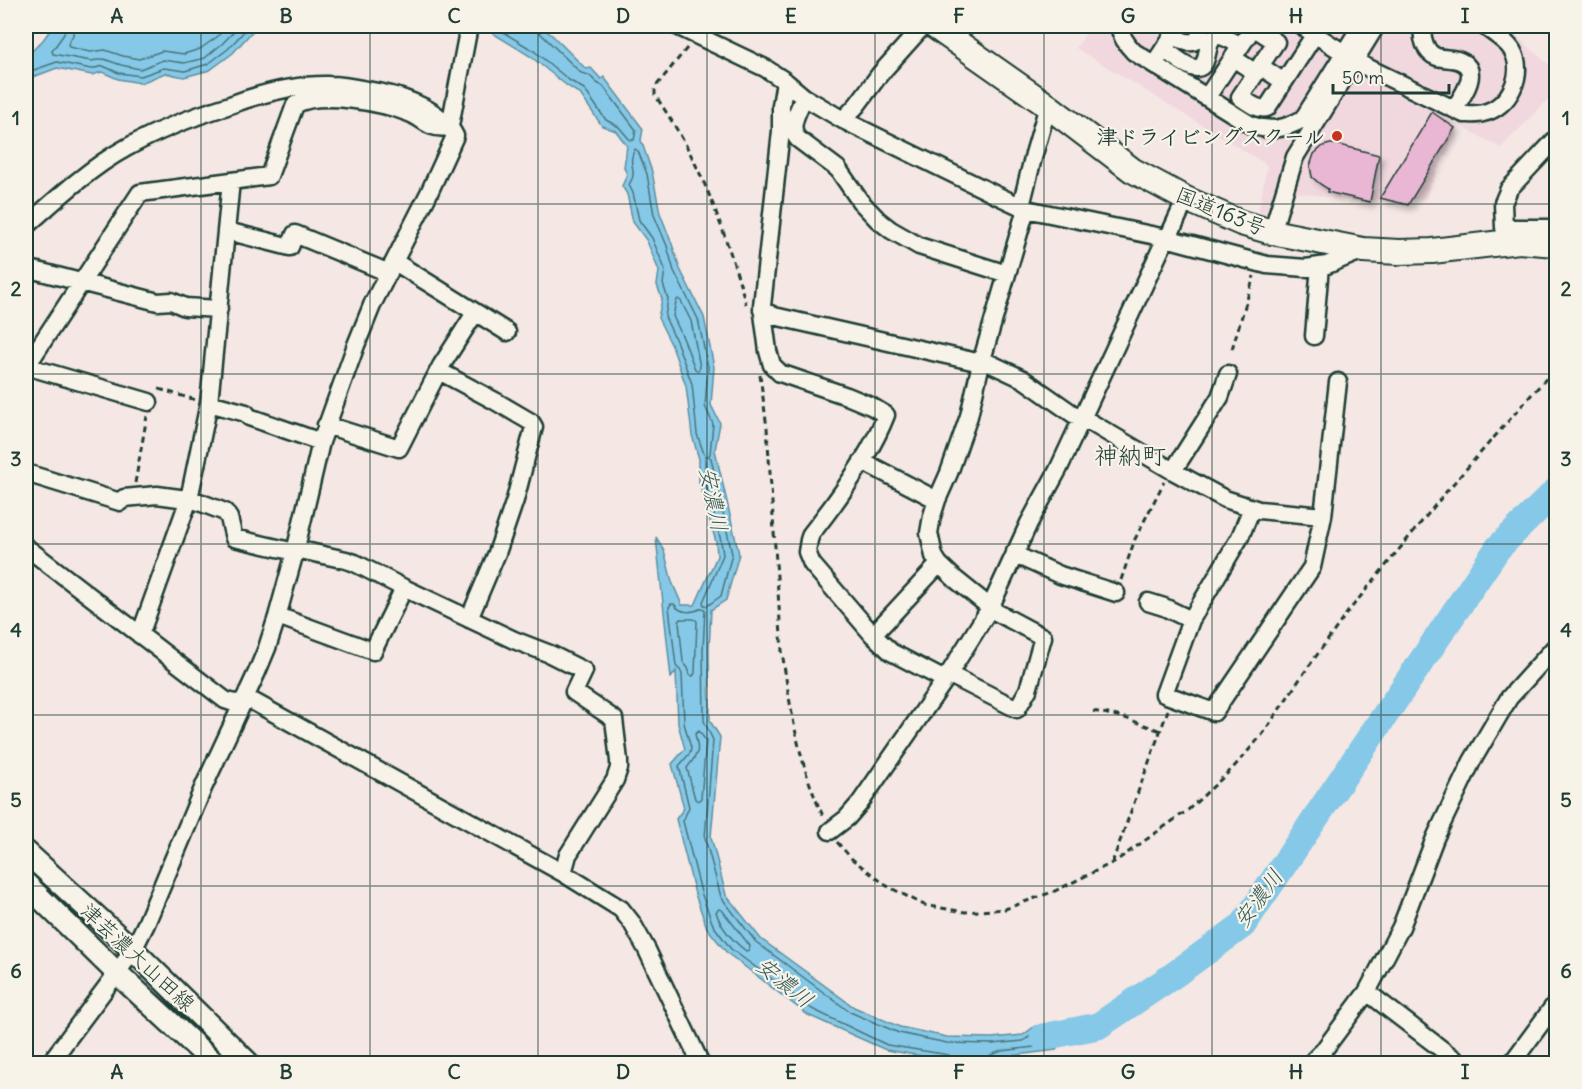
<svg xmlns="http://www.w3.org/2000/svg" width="1582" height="1089" font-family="Delius,'Klee One',sans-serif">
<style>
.built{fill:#f1d8df}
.water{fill:#86c8e7;stroke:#5d909f;stroke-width:1.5}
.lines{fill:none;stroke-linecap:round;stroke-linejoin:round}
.shore{stroke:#48757c;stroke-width:1.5}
.river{stroke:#86c8e7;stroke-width:27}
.building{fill:#e9b6d4;stroke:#1f3d34;stroke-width:1.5;filter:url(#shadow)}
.minor-casing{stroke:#1f3d34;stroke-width:21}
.major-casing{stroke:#1f3d34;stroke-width:26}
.highway-casing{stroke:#1f3d34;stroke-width:28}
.path{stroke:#1f3d34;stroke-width:3;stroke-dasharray:6 4.5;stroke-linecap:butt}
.minor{stroke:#f7f3e8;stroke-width:16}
.major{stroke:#f7f3e8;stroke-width:21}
.highway{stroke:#f7f3e8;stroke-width:24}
.grid{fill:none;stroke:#1f3d34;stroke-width:1.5;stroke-opacity:0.55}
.poi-dot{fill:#c8321e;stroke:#f7f3e8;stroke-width:2}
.labels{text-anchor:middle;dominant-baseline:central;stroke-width:4.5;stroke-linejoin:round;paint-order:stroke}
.poi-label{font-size:21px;font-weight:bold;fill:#1f3d34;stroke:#f7f3e8;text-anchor:end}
.street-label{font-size:21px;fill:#1f3d34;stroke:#f7f3e8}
.water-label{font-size:22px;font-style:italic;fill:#345958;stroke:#f7f3e8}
.quarter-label{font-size:24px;fill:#1f3d34;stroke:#f7f3e8}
.neatline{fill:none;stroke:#1f3d34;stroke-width:2}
.grid-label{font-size:20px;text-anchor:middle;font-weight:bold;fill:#1f3d34}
</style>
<defs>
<filter id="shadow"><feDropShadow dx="4.5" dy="4.5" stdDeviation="3" flood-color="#0004"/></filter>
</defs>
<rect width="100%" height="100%" fill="#f4e7e4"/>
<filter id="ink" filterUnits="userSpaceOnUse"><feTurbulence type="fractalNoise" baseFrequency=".0167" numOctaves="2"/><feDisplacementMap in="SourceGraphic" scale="12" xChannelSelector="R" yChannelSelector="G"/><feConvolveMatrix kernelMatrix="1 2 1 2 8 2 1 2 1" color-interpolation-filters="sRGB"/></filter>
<g filter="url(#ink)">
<path class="built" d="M1091,26H1505L1556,71V91L1501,148L1459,125L1425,198L1375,204L1295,192L1286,225L1257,220L1267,165L1076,48Z"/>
<path class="water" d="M53,26H257L233,53L210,70L184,77L165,73L141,83L118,79L102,72L92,75L57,68L33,77L26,83V57L43,40Z
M481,26H540L552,35L586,69L591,68L601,79L604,77L643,129L641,140L652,172L660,213L672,244L680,269L704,317L714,367L711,405L720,423L715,450L739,554L726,600L711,610L709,650L710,721L720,737L711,837L726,895L761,939L854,1007L900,1027L947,1037L992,1038L1023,1035L1035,1026L1091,1031L1061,1039L1056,1050L1002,1057L988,1063H964L886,1050L808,1015L727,953L707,928L695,894L676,819L684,808L672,764L685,749L678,724L676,671L671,678L656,537L664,550L672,582L682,605H695L717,556L716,542L699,482V459L692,435L686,386L672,346L658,318L662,299L657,285L659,271L647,241L633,222L627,194L622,186L627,175L624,167L627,146L616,131L602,126L580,94L566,85L530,56Z"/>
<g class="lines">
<path class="shore" d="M65,26L64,34L52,51L53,54L91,61L104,59L121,65L140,69L163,60L184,63L205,58L223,43L239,26
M74,26L73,35L68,44L69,47L90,52L105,50L123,56L139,59L162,51L184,54L200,49L217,37L227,26
M493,26L534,51L569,80L584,89L606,120L619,127L630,140H634L636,130L603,86L597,83L589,75L581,73L539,32L537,26
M26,75L31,71L57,62L91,69L103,66L119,73L141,76L164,68L185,71L208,64L228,49L249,26
M635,149L638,151L647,174L654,215L667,246L674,271L698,319L708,367L705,406L713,424L710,454L708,456L711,458L732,554L721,596L707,606L704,605L703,602L723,555L721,541L705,481V458L706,456L704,454L697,434L692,384L677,343L665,317L668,299L663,284L665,269L652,238L639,220L633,193L629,185C630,182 633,179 633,175C634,165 628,162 635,149Z
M678,299L681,301L691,321L700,367L698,371L695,369L684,340L673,316L676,302Z
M681,619H694L697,621L695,673L693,676L690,675L688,668L683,662L679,622Z
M699,731L706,741L701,798L698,801L695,799L687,768C698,753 700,753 695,734Z
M719,909L722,910L750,946L749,950L746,951C733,941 721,928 716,912Z
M953,1064L952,1059L949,1055L887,1045L812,1009L731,949L713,925L701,892L683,821L689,807L679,766L690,753L691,748L684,723L682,674L680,670L676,666L669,607L671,604H674C680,614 693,613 702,608L705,610L703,650L704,721L713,740L705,838L721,897L756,942L850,1012L899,1033L947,1043L992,1044L1023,1041L1037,1032L1053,1034L1055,1035L1051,1045L1001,1051L989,1056L987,1064"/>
<path class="river" d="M1043,1037L1098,1026L1174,975L1243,925L1498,548L1556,491"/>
</g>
<path class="building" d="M1432,112L1455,128L1408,205L1380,198Z
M1330,144H1336L1379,155L1370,202L1327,192L1328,189L1320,184L1312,177L1310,166L1314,154L1323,146Z"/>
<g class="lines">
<defs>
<path id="minor" d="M677,26L765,68L785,81L804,97L843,120L994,194L1026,209L1166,238L1267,265L1306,268L1327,265L1363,250
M1119,26C1121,37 1126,44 1134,52L1251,125C1270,132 1285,129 1303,119L1361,26
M1302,26L1344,53
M1423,26C1421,37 1425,53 1437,57C1445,59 1453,58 1460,61C1482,70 1462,97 1454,109
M1253,27L1276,42L1260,66L1284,82
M1173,35C1186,45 1201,47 1201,26
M1164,49C1171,54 1188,69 1197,68C1216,67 1196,15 1240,46
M1158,58L1179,26
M1233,58L1256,73L1240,97C1248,102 1258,111 1267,108L1315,34
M1354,61L1464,114C1470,114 1477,115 1483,113C1509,108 1526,73 1512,50C1506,40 1493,33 1484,26
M785,81L781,106V131L762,306L768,351L772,365L780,373L847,396L871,406L886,415C871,454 837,501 811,534L809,540L807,552L812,564L873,635L891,652L945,680
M804,97C799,110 787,127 798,139L838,169L860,201L878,220L891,230L919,246L1007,274
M1207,97L1254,26
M843,120L857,105L880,74L923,26
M450,126L469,26
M1556,139L1509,189L1503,203L1504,228H1556
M1021,206L1034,154L1048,106
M26,226C55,200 91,167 126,148C158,130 192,117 227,106C259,94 294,84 329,85C347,85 365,90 383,93C408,98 443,112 455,136L428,195L373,303L356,345L321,442L295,552L277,617L267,648L257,672L204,786L146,924L133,950L117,973L49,1064
M227,231L290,247L295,234L389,273
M1272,232L1295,157L1376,26
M1168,238L1186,199
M395,262L507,332
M26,268L158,302L171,301L185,307L219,309
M762,310L774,316L981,363H989L1023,379L1073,414L1083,418L1173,471L1225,499L1259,510L1323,516L1338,382
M1314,336L1320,266
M26,366L149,402
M26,367L140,193L269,176L295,105C319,90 383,103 409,113C423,118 429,130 446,127
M439,371L495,401L531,422L534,427L515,500L497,553L469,619
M209,403L246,413L249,417L321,442
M326,425L399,448L441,366L475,313
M862,461L937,500
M1173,471L1220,397L1228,374
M26,473L120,502L124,498L157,495L194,500L225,512L229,518L234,538L295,552
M26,547L225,700L234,703L243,702
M296,549L346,560L355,563L404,588L514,640L550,654L584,671L574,692L614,719L619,761V768L615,780L568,855L563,873
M1015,552L1020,557L1060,575L1116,593
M1148,602L1164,607L1191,620L1240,537L1252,508
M277,617L286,619L373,651L404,588
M1191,620L1164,694L1214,712L1312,567L1323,516
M140,635L189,499L209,403L231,181
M873,635L939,564
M948,674L1017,709L1028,690L1043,637L996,612L955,579L939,564L934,556L929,533L932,516L937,500L949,473L969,416L981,363L1026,209
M245,699L254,702L563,873L621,909L632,923L647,950L701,1064
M830,831L847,818L860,803L945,680L990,608L1029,523L1058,470L1166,238
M1367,992L1461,1064
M1310,1064L1323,1051L1367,992L1401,927L1435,838L1472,761L1509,698L1556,646
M1511,1064L1556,1003"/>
<path id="major" d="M26,852L133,950L249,1064
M26,884L117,973L215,1064"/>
<path id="highway" d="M934,26L1048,106L1132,170L1186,199L1241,223L1272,232L1363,250L1399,252L1432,251L1519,241L1556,244"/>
</defs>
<use href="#minor" class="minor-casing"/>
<use href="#major" class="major-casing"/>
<use href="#highway" class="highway-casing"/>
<path class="path" d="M687,48L657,85L655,90V95C667,113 679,132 689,151C714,200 731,252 746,304
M1232,349L1254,276
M760,375L767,428L782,651C790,707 799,767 824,818
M159,389L196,400
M135,483L147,416
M1121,580L1135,539L1164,482
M1093,711L1122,717L1161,731
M837,842L852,859L887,886L924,905L965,912L1005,909L1055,891L1116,861L1188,810L1232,769L1262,735L1304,673L1347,613L1446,492L1532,394L1556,368
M1112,863L1168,710"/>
<use href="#minor" class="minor"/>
<use href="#major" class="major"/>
<use href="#highway" class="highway"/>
</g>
</g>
<path class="grid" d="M201,26V1064M370,26V1064M538,26V1064M707,26V1064M875,26V1064M1044,26V1064M1212,26V1064M1381,26V1064M26,204H1556M26,374H1556M26,544H1556M26,715H1556M26,886H1556"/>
<circle class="poi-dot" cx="1337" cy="136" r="6"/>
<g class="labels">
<g class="poi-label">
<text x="1325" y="136">津ドライビングスクール</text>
</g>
<g class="street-label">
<text transform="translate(1221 211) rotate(22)">国道163号</text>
<text transform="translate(138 957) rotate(43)">津芸濃大山田線</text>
</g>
<g class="water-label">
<text transform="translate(714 499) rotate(79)">安濃川</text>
<text transform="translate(1258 898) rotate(-53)">安濃川</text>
<text transform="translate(785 982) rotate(39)">安濃川</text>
</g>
<g class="quarter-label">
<text x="1130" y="455">神納町</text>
</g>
</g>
<rect width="1582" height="1089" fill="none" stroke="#f7f3e8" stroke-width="66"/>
<path d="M1333 84v9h116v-9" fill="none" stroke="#1f3d34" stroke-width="3"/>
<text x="1342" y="84" font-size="18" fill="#1f3d34" stroke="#f7f3e8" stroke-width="4.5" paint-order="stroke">50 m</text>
<rect x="33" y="33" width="1516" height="1023" class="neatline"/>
<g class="grid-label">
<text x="117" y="23">A</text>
<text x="286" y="23">B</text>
<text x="454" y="23">C</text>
<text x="623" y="23">D</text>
<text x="791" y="23">E</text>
<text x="959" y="23">F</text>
<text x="1128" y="23">G</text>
<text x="1296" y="23">H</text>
<text x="1465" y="23">I</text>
<text x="16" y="125">1</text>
<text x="1566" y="125">1</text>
<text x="16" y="296">2</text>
<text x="1566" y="296">2</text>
<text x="16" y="466">3</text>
<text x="1566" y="466">3</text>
<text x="16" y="637">4</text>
<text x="1566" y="637">4</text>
<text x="16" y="807">5</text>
<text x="1566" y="807">5</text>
<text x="16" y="978">6</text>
<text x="1566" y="978">6</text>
<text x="117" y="1079">A</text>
<text x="286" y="1079">B</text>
<text x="454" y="1079">C</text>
<text x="623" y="1079">D</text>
<text x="791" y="1079">E</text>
<text x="959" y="1079">F</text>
<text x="1128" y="1079">G</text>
<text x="1296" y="1079">H</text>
<text x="1465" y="1079">I</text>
</g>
</svg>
